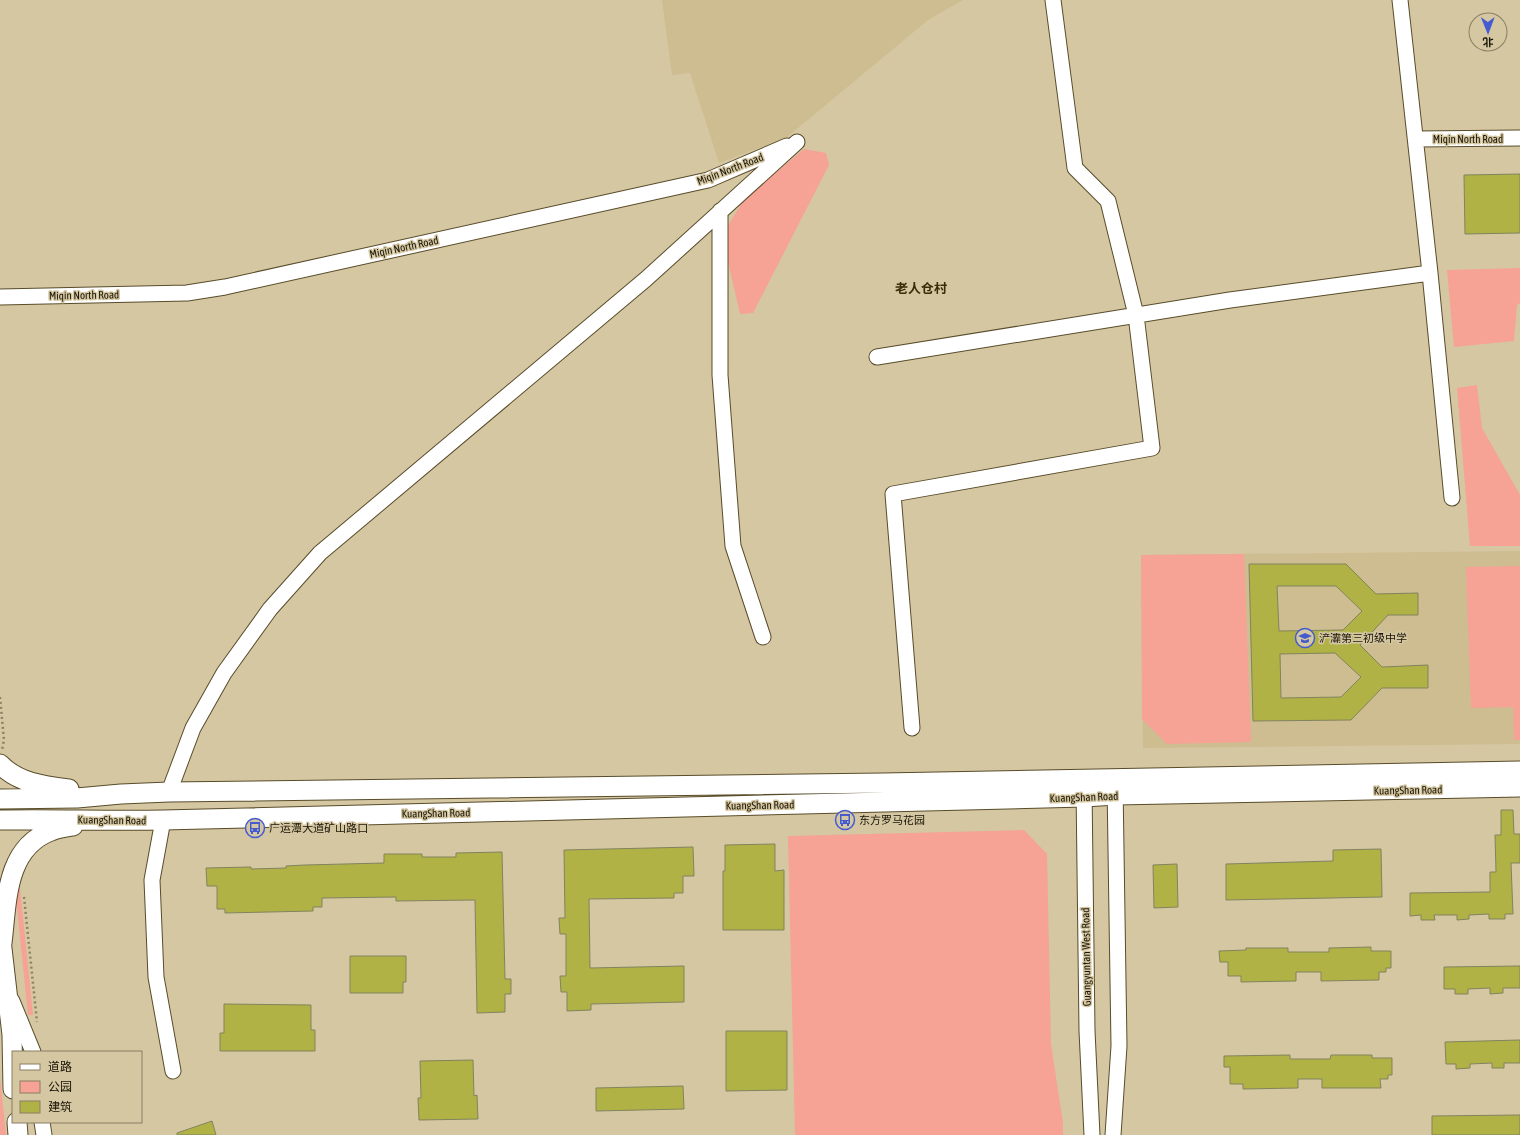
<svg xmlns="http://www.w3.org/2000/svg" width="1520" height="1135" font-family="'Asap Condensed','Noto Sans SC',sans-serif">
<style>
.built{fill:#cebd91}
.green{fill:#f6a294}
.building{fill:#b0b245;stroke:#82835f;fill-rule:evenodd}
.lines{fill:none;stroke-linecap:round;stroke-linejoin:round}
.minor-casing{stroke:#584c2a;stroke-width:17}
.major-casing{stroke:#584c2a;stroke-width:21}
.path{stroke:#8c8266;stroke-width:2.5;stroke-dasharray:2 3;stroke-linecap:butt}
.minor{stroke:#fff;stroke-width:15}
.major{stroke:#fff;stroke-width:19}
.labels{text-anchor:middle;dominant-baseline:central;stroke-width:3;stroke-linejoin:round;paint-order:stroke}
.street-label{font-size:11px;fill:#191406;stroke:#d5c7a2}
.poi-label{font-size:11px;fill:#191406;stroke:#d5c7a2;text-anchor:start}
.quarter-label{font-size:13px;font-weight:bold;fill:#392d0a;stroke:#d5c7a2}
</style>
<rect width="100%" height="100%" fill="#d5c7a2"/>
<path class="built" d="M662,0H963L928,20L786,138L719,163L690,73L672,75Z
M1520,551V744L1143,748L1141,555Z"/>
<path class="green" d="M804,149L826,153L829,165L753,313L740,314L722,235L745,198Z
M1520,268V303L1517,305L1514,341L1454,347L1447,270Z
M1477,385L1482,428L1520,495V546H1470L1457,388Z
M1244,554L1251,742L1167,744L1142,719L1141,555Z
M1520,566V740H1514L1513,707L1471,708L1466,567Z
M1024,830L1047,854L1051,1044L1063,1123V1135H795L788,836Z
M15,888H20L33,1015H28Z
M0,1077L6,1135H0Z"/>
<path class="building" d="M1520,174V233L1465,234L1464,175Z
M1249,564H1346L1376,594L1418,593V615H1388L1360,645L1382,667L1428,665V688H1382L1351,720L1253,721ZM1277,586H1336L1362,611L1343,630L1279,631ZM1335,653L1361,677L1341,697L1281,698L1280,654Z
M1501,810H1513L1514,834H1520V863H1511L1513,914H1505V919H1489V914L1469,915V919L1457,920V915H1434L1435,920H1421V915L1410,916V893L1490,892V872H1496L1495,835H1501Z
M775,844V871L784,870V930H723V871H725V845Z
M693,847L694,876H683V893H674V898L589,899L590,968L684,966V1002L591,1004V1010L567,1011V992H561L560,976H566V934H560L559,918H565L564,850Z
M1381,849L1382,897L1226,900V864L1333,861V850Z
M502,852L505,979H511V994H505V1012L477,1013L475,900L396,901V897L322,898V907H313V911L225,913V909H217V886H207L206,868L251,867V869L286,868V866L305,865L384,863V854H422V857H456V853Z
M1177,864L1178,907L1154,908L1153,865Z
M1371,947V951H1391V968H1386V972H1379V980L1321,981V972H1296V981L1241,982V976H1228V962H1220L1219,951L1246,950V948H1288V952H1329V948Z
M350,956H406V982H403V993H350Z
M1520,966V988H1503V993L1490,994V988L1468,989V994H1455V989H1444V967Z
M224,1004L311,1005V1030H315V1051H220V1033H224Z
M726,1031H787V1090L726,1091Z
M1520,1040V1063H1504V1068H1492V1063L1470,1064V1068L1456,1069V1064H1446L1445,1042Z
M1290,1055V1059H1330L1331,1055H1372V1058H1392V1075H1388V1079H1380L1381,1088H1322V1079H1298V1088L1243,1089V1084H1230V1067H1224V1056Z
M473,1060L474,1096L477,1095L478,1119L419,1120L418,1098H421L420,1061Z
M683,1086L684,1109L596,1111V1088Z
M1520,1115V1135H1432V1116Z
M212,1121L216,1135H177V1133Z"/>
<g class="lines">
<defs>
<path id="minor" d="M1400,0L1430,273L1452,498
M1416,139L1520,138
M720,211V375L733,546L763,637
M0,297L187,293L225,287L708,180L787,146
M877,357L1230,300L1430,273
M912,728L893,494L1152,448L1136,315L1108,201L1075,168L1053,0
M1084,787L1087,1031L1092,1135
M169,792L193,728L224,673L270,609L320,553L646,279L797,142
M163,820L152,880L156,977L173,1071
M12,1001L33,1052
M42,1122L44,1135
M1113,1135L1119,1046L1115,784"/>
<path id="major" d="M0,764C18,783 44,786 69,789
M0,799L77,798L121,794L169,792L883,783L1520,771
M0,820C54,819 108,821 163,820L1084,797L1116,795L1520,787
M0,931L12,1035L13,1089
M2,943C7,903 5,848 51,831C58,828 66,827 73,826
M17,1122L18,1135"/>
</defs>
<use href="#minor" class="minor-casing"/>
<use href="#major" class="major-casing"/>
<path class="path" d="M0,697L4,740L2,750
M24,897L37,1022"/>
<use href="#minor" class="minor"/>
<use href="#major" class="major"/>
</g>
<defs>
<symbol id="school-ring" viewBox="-11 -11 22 22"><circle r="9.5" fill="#d5c7a2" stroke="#445ccf" stroke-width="1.5"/><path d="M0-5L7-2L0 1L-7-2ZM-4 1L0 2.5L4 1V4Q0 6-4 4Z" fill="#445ccf"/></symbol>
<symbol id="bus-ring" viewBox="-11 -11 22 22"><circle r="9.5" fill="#d5c7a2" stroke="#445ccf" stroke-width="1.5"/><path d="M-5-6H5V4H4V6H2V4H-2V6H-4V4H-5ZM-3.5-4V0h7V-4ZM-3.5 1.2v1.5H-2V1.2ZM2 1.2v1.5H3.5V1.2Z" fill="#445ccf"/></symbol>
</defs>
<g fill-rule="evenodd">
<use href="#school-ring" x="1294" y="627" width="22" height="22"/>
<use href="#bus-ring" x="834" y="809" width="22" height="22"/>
<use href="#bus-ring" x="244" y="817" width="22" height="22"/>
</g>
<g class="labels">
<g class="street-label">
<text x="1468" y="139">Miqin North Road</text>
<text transform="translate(730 169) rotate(-21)">Miqin North Road</text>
<text transform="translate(404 247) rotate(-12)">Miqin North Road</text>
<text transform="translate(84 295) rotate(-1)">Miqin North Road</text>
<text transform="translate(1408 790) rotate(-1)">KuangShan Road</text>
<text transform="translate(1084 797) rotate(-2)">KuangShan Road</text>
<text transform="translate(760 805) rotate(-1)">KuangShan Road</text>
<text transform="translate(436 813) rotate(-1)">KuangShan Road</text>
<text transform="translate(112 820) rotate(1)">KuangShan Road</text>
<text transform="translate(1086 957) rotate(-91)">Guangyuntan West Road</text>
</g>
<g class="poi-label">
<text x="1319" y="638">浐灞第三初级中学</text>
<text x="859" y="820">东方罗马花园</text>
<text x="269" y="828">广运潭大道矿山路口</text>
</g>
<g class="quarter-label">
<text x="921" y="288">老人仓村</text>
</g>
</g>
<rect x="12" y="1051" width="130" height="72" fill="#d5c7a2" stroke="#8a7f64"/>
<rect x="20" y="1064" width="20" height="6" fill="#ffffff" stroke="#8a7f64"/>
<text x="48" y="1071" font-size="12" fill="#191406">道路</text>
<rect x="20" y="1081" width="20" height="12" fill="#f6a294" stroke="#8a7f64"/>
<text x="48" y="1091" font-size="12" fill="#191406">公园</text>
<rect x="20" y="1101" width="20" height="12" fill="#b0b245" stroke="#8a7f64"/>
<text x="48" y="1111" font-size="12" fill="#191406">建筑</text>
<g transform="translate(1488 32) rotate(179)"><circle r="19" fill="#d5c7a2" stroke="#8a7f64"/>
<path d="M0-3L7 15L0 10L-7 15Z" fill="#445ccf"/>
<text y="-6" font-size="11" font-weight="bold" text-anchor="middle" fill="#191406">北</text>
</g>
</svg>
